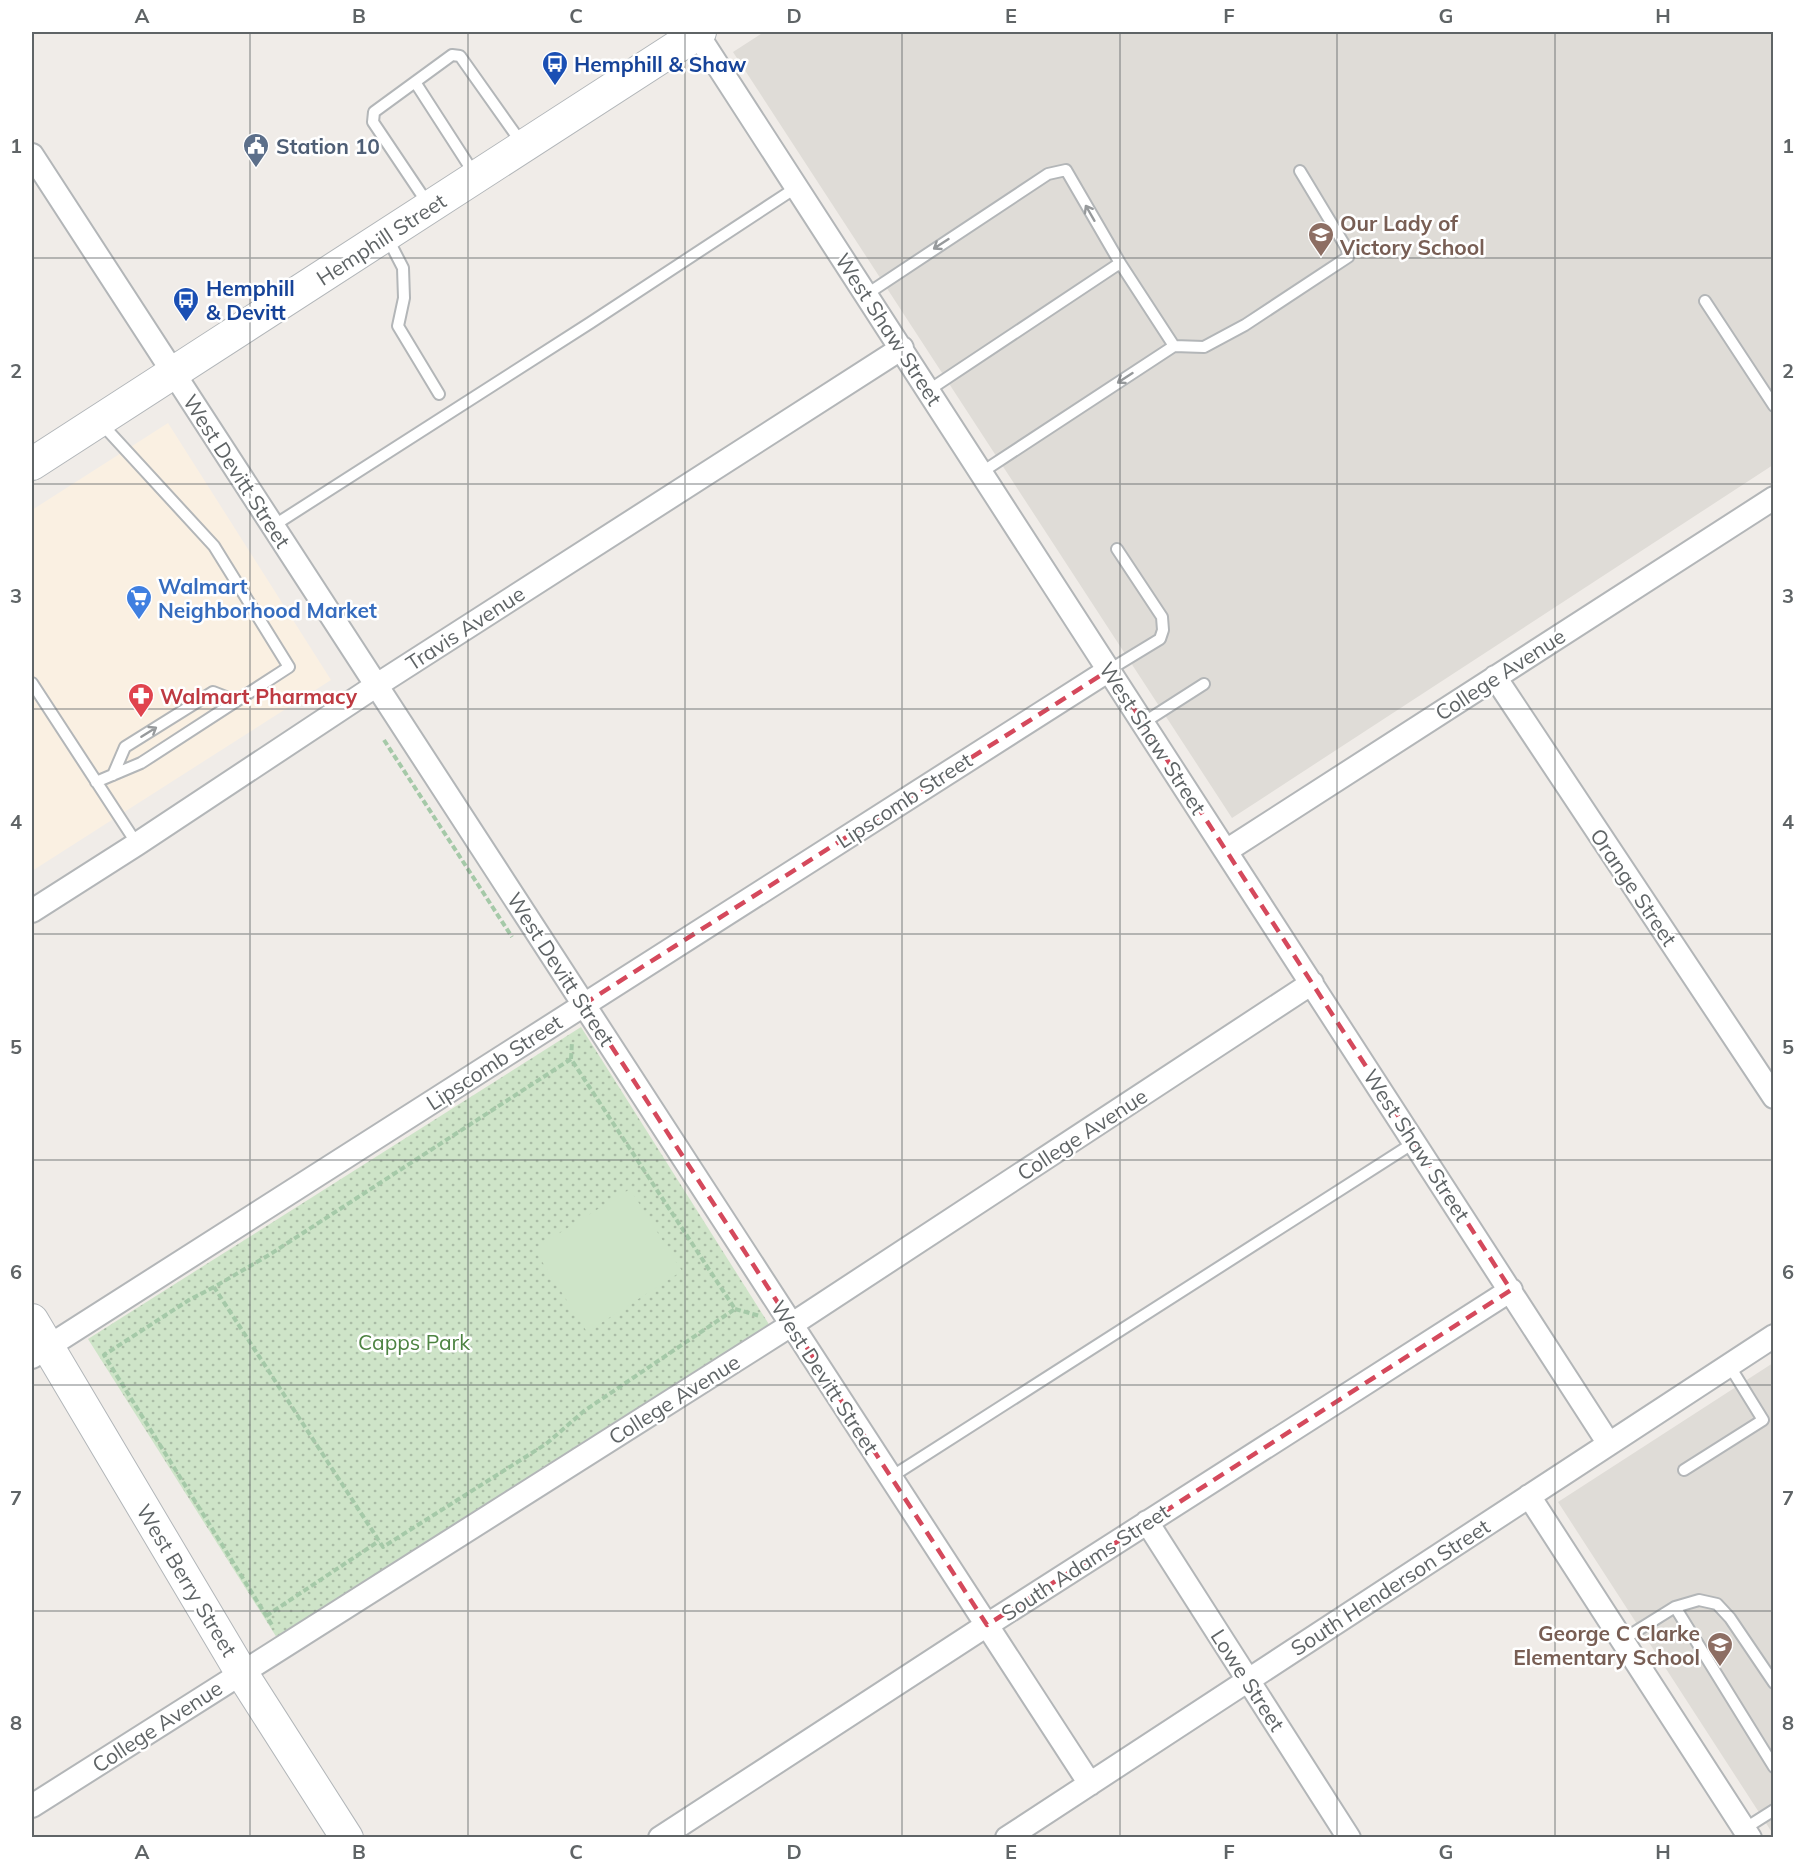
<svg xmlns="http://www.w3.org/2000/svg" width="1805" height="1869" font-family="Mulish,sans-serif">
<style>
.commercial{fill:#faf0e2}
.education{fill:#dfdcd7}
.green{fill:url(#green-dots)}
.pitch{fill:#cee4c8}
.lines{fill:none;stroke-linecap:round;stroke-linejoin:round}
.service-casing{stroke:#b3b6b8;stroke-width:14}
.minor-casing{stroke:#b3b6b8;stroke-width:26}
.secondary-casing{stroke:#b2b6b9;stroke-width:34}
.path{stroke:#a5c9a8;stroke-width:4;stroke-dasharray:6 3;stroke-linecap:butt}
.service{stroke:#fff;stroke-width:10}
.minor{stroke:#fff;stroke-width:22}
.secondary{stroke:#fff;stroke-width:32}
.oneway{stroke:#979a9c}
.marked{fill:none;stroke:#d5495c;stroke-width:4.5;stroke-dasharray:12 8;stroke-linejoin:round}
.grid{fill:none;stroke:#5f6466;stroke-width:1.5;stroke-opacity:0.55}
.labels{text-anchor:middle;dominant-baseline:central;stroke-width:5;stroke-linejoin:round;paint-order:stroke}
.transit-label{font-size:21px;font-weight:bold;fill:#164399;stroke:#fff;text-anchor:start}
.service-label{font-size:21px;font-weight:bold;fill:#4e5e75;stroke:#fff;text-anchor:start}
.education-label{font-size:21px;font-weight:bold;fill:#785e54;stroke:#fff;text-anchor:start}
.street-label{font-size:21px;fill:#5f6466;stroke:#fff}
.shop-label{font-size:21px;font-weight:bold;fill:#366cbe;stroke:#fff;text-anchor:start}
.health-label{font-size:21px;font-weight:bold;fill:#be3a42;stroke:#fff;text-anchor:start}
.park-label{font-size:21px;fill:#4c8341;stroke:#fff}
.neatline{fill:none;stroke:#5f6466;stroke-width:2}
.grid-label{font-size:20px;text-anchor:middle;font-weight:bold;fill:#5f6466}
</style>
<defs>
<pattern id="green-dots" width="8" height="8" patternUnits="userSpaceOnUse" patternTransform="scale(1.5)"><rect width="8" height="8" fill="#cee4c8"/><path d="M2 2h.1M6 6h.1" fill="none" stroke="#aabca6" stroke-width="1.8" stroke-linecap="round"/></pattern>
</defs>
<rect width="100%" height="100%" fill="#f0ece8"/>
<path class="commercial" d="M168,423L331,680L32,871V510Z"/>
<path class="education" d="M764,32H1773V465L1232,818L733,52Z
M1773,1363V1834L1558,1502Z"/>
<path class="green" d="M581,1027L770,1326L277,1638L88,1339Z"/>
<path class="pitch" d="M630,1189L682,1271L587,1332L534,1249Z"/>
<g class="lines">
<defs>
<path id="service" d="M415,82L475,175
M428,204L373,122L374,112L452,55L460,56L523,145
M388,239L403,268L404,298L398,326L439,394
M867,294L1048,174L1066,170L1120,263L1174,346
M1705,301L1774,406
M929,390L1120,263
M982,472L1174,346L1204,347L1245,325L1348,257L1347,249L1300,171
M273,526L590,323L797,187
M1109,670L1160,639L1163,630L1162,617L1117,549
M32,683L137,844
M1143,723L1204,684
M113,775L125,747L213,692L236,701
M96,782L141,763L289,667L214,546L100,422
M1684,1470L1763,1420L1729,1365
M891,1477L1415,1142
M1675,1607L1774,1767
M1622,1640L1675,1607L1699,1600L1717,1604L1730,1618L1774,1683
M1744,1829L1774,1810"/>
<path id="minor" d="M696,32L1609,1444
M32,155L1090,1784
M1495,677L1774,1097
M1226,851L1774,498
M32,911L137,844L377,685L902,348
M32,1357L1109,670
M1529,1496L1750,1838
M1147,1522L1349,1838
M32,1806L791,1325L1312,983
M660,1838L987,1625L1511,1290
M1007,1838L1774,1336"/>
<path id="secondary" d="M32,464L700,32
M32,1320L241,1672L347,1838"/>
</defs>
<use href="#service" class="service-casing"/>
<use href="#minor" class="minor-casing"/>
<use href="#secondary" class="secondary-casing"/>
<path class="path" d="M384,740L512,937
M571,1059L269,1255L214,1287L383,1547L546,1444L584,1411L735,1309L571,1059L572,1042
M214,1287L189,1300L104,1355L272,1625
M735,1309L760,1316
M266,1616L379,1541"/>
<use href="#service" class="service"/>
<use href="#minor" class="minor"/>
<use href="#secondary" class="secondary"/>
</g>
<defs><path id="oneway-shaft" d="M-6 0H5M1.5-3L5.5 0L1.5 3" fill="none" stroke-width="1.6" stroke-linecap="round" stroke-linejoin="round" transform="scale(1.5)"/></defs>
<g class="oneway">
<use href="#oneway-shaft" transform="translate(1090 213) rotate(-120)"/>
<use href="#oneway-shaft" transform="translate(941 244) rotate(147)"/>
<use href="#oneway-shaft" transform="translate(1125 378) rotate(147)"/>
<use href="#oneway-shaft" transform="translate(149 732) rotate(-32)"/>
</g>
<path class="marked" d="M1109,670L1511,1290L987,1625L584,1004Z"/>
<path class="grid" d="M250,32V1838M468,32V1838M685,32V1838M902,32V1838M1120,32V1838M1337,32V1838M1555,32V1838M32,258H1774M32,484H1774M32,709H1774M32,934H1774M32,1160H1774M32,1385H1774M32,1611H1774"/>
<defs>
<symbol id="bus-pin" viewBox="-11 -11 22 30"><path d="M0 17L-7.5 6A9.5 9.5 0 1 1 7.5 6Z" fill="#1a4fb4" stroke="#fff"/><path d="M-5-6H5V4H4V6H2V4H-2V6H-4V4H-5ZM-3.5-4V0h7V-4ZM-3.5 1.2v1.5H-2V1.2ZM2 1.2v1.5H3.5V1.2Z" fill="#fff"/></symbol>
<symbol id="civic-pin" viewBox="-11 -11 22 30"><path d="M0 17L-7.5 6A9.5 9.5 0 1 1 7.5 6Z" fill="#5c6f8a" stroke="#fff"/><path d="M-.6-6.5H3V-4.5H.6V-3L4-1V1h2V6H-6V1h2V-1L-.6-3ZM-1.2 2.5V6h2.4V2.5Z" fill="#fff"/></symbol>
<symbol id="school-pin" viewBox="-11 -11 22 30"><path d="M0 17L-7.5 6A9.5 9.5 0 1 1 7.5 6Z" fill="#8d6e63" stroke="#fff"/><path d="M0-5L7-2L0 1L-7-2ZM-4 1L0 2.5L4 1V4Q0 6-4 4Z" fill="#fff"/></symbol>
<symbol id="supermarket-pin" viewBox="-11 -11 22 30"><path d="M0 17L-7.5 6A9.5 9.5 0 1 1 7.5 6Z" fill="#3f7fe0" stroke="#fff"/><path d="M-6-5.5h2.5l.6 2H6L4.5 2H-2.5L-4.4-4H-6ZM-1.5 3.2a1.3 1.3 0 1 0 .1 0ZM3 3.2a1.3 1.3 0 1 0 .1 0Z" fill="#fff"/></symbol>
<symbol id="pharmacy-pin" viewBox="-11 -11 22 30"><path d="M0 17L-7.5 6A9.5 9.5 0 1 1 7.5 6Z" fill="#e0444e" stroke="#fff"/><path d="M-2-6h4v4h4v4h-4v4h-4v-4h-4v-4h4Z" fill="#fff"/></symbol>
</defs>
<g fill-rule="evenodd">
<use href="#bus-pin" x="540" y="49" width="30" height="40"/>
<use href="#civic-pin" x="241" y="131" width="30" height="40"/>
<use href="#school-pin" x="1306" y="220" width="30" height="40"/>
<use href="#bus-pin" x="171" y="285" width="30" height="40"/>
<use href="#supermarket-pin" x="124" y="583" width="30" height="40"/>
<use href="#pharmacy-pin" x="126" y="681" width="30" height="40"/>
<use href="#school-pin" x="1705" y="1630" width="30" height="40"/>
</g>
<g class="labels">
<g class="transit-label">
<text x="574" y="64">Hemphill &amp; Shaw</text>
<text x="206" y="288">Hemphill<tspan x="206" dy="24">&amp; Devitt</tspan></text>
</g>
<g class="service-label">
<text x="276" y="146">Station 10</text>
</g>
<g class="education-label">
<text x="1340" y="223">Our Lady of<tspan x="1340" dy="24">Victory School</tspan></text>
<text x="1700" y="1633" text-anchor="end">George C Clarke<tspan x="1700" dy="24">Elementary School</tspan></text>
</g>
<g class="street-label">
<text transform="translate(381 239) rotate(-33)">Hemphill Street</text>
<text transform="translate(889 329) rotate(57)">West Shaw Street</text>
<text transform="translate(237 471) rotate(57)">West Devitt Street</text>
<text transform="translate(465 628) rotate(-33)">Travis Avenue</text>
<text transform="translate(1500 674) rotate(-33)">College Avenue</text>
<text transform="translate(1153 738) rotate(57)">West Shaw Street</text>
<text transform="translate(904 800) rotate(-33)">Lipscomb Street</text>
<text transform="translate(1634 887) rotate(56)">Orange Street</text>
<text transform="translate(561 969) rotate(57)">West Devitt Street</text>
<text transform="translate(494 1062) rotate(-33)">Lipscomb Street</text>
<text transform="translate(1082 1134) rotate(-33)">College Avenue</text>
<text transform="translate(1417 1145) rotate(57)">West Shaw Street</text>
<text transform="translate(825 1377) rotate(57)">West Devitt Street</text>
<text transform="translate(674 1399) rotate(-32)">College Avenue</text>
<text transform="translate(1085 1562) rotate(-33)">South Adams Street</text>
<text transform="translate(187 1580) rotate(59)">West Berry Street</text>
<text transform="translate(1390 1587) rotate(-33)">South Henderson Street</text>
<text transform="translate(1248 1680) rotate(57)">Lowe Street</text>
<text transform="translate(157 1726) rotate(-33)">College Avenue</text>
</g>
<g class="shop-label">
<text x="158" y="586">Walmart<tspan x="158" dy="24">Neighborhood Market</tspan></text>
</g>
<g class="health-label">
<text x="160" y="696">Walmart Pharmacy</text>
</g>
<g class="park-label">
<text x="414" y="1342">Capps Park</text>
</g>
</g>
<rect width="1805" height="1869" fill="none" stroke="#ffffff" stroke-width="66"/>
<rect x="33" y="33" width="1739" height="1803" class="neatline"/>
<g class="grid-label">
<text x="142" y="23">A</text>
<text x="359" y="23">B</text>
<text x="576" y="23">C</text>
<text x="794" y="23">D</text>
<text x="1011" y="23">E</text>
<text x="1229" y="23">F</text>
<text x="1446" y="23">G</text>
<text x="1663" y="23">H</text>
<text x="16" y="153">1</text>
<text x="1788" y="153">1</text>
<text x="16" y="378">2</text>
<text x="1788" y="378">2</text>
<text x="16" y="603">3</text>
<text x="1788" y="603">3</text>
<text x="16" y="829">4</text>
<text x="1788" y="829">4</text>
<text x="16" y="1054">5</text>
<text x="1788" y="1054">5</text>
<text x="16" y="1279">6</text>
<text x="1788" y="1279">6</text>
<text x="16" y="1505">7</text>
<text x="1788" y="1505">7</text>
<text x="16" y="1730">8</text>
<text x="1788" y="1730">8</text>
<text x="142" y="1859">A</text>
<text x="359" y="1859">B</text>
<text x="576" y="1859">C</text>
<text x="794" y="1859">D</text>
<text x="1011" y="1859">E</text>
<text x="1229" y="1859">F</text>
<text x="1446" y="1859">G</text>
<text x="1663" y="1859">H</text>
</g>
</svg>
